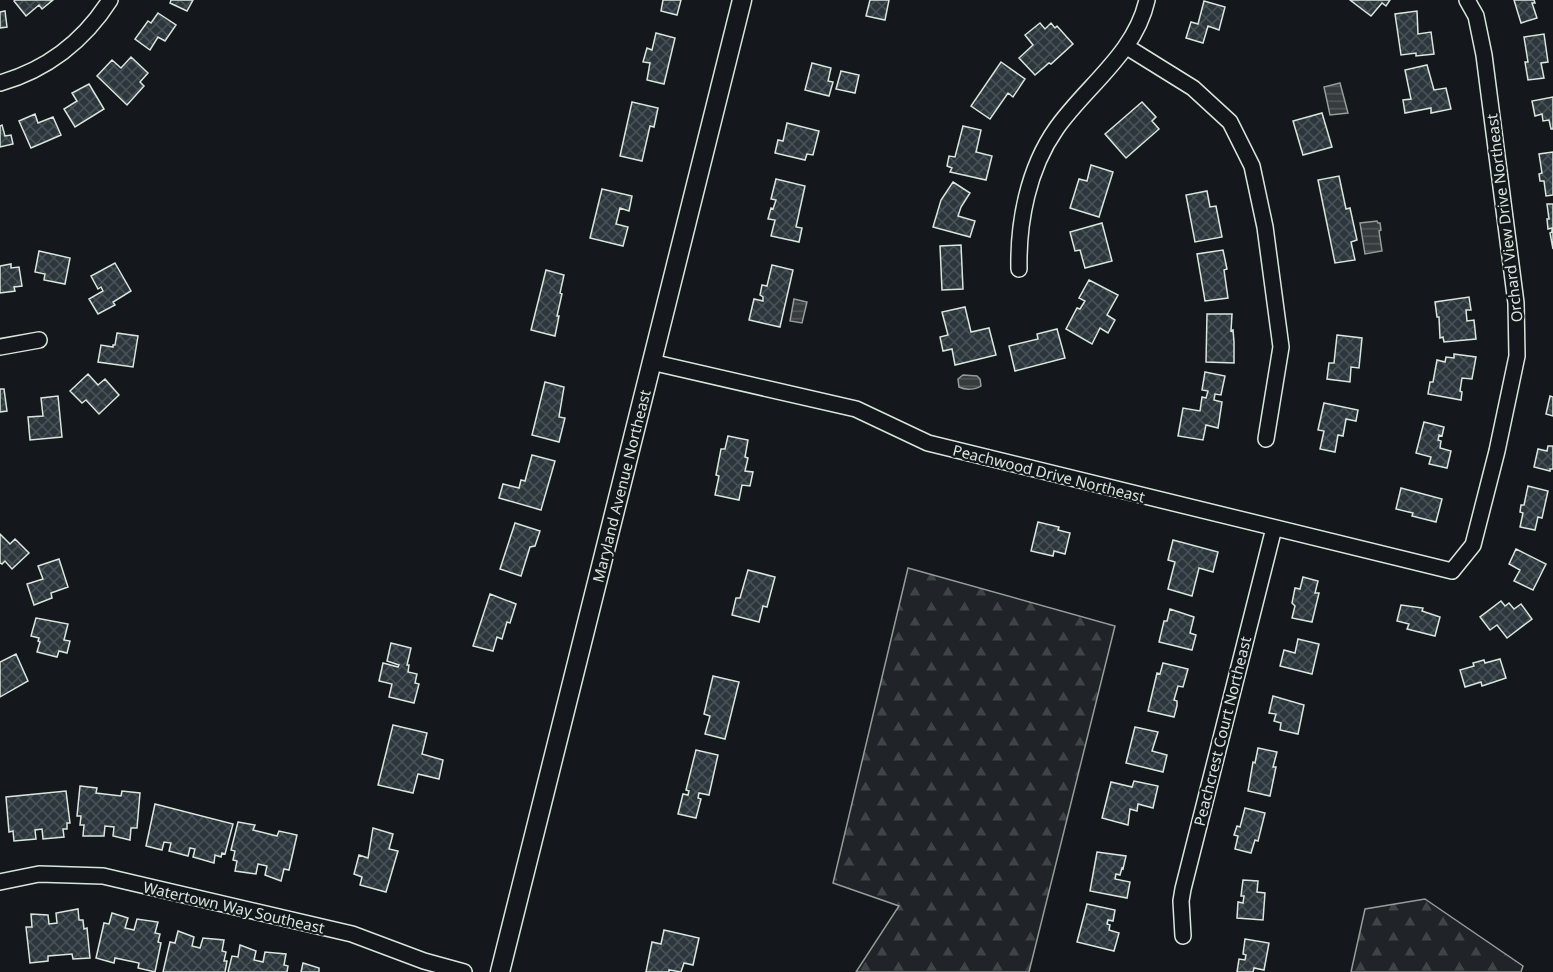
<svg xmlns="http://www.w3.org/2000/svg" width="1553" height="972" font-family="'Noto Sans',sans-serif">
<style>
.forest{fill:url(#forest-firs);stroke:#939e99;stroke-width:1.5}
.water{fill:url(#water-rules);stroke:#939e99;stroke-width:1.5}
.building{fill:url(#building-cross-hatch);stroke:#d8e6dc;stroke-width:1.5}
.lines{fill:none;stroke-linecap:round;stroke-linejoin:round}
.minor-casing{stroke:#d8e6dc;stroke-width:18}
.tertiary-casing{stroke:#d8e6dc;stroke-width:21}
.minor{stroke:#14181c;stroke-width:15}
.tertiary{stroke:#14181c;stroke-width:18}
.labels{text-anchor:middle;dominant-baseline:central;stroke-width:4.5;stroke-linejoin:round;paint-order:stroke}
.street-label{font-size:15px;fill:#d8e6dc;stroke:#14181c}
</style>
<defs>
<pattern id="forest-firs" width="22" height="20" patternUnits="userSpaceOnUse" patternTransform="scale(1.5)"><rect width="22" height="20" fill="#202428"/><path d="M5 1l3.5 6h-7zM16 11l3.5 6h-7z" fill="#404447"/></pattern>
<pattern id="water-rules" width="6" height="5" patternUnits="userSpaceOnUse" patternTransform="scale(1.5)"><rect width="6" height="5" fill="#363b3e"/><path d="M0 2.5h6" fill="none" stroke="#525759"/></pattern>
<pattern id="building-cross-hatch" width="8" height="8" patternUnits="userSpaceOnUse" patternTransform="scale(1.5)"><rect width="8" height="8" fill="#2c363c"/><path d="M0 0l8 8M0 8l8-8" fill="none" stroke="#4a5358"/></pattern>
</defs>
<rect width="100%" height="100%" fill="#14181c"/>
<path class="forest" d="M908,568L1115,626L1029,972H856L899,906L833,883Z
M1425,899L1523,966L1521,972H1351L1365,909Z"/>
<path class="water" d="M1340,83L1348,113L1330,115L1324,87Z
M1377,221L1378,223H1380L1381,230L1379,231L1382,251L1365,254L1360,223Z
M794,299L807,302L802,323L790,321Z
M963,375L977,376L980,379L981,386C976,390 965,390 959,387L958,379Z"/>
<path class="building" d="M15,0H53L42,9L39,5L26,16L14,1Z
M171,0H193L187,11L170,3Z
M663,0H681L677,15L661,11Z
M870,0H889L885,20L866,16Z
M1350,0H1390L1386,6L1382,3L1371,16Z
M1514,0H1534L1535,3H1532L1537,18L1521,23Z
M1204,1L1225,7L1219,30L1208,26L1203,43L1186,38L1191,22L1198,24Z
M5,11L7,27L0,28V12Z
M1417,11L1418,34L1431,32L1434,54L1416,56V53L1401,55L1395,14Z
M158,13L176,25L165,41L158,37L150,50L135,39L148,21L151,23Z
M1040,23L1045,29L1051,23L1055,28L1057,26L1073,44L1051,64L1049,63L1035,75L1019,58L1033,45L1025,35Z
M656,33L675,38L664,84L647,80L650,63L643,62L647,48L652,50Z
M1544,34L1548,62L1541,63L1544,78L1528,80L1525,62H1528L1524,37Z
M131,57L148,73L140,82L144,86L127,105L97,76L112,60L121,68Z
M1001,62L1025,79L1013,97L1008,93L990,119L971,106Z
M812,63L831,68L828,81L833,82L829,96L805,90Z
M1427,65L1434,90L1446,88L1451,109L1431,113V108L1405,113L1403,100L1411,99L1405,70Z
M841,71L859,75L855,93L836,89Z
M89,84L104,109L75,127L64,109L77,101L72,93Z
M1553,97V129H1551L1549,120L1543,121L1542,114L1535,116L1532,101Z
M632,102L658,108L654,127L650,126L642,161L620,156Z
M1142,102L1156,117L1152,121L1159,129L1126,158L1105,134Z
M1322,113L1332,147L1303,155L1293,121Z
M35,114L38,123L53,117L61,135L31,148L19,121Z
M787,123L819,131L813,155L807,154L805,160L775,153L778,140L783,141Z
M2,125L5,136L11,135L13,144L0,147V126Z
M963,126L981,130L976,152L992,156L986,180L950,172L952,168L947,166L949,156L955,157Z
M1553,152V195L1546,196L1544,181H1540L1539,174L1542,173L1539,154Z
M1091,165L1113,172L1099,217L1070,208L1079,179L1087,181Z
M1339,176L1346,209L1350,208L1357,240L1351,242L1355,260L1335,263L1318,180Z
M776,179L805,186L796,227L802,228L799,242L771,236L775,220L768,219L771,208L773,209L776,200L771,199Z
M953,182L970,193L961,207L958,216L975,221L970,237L933,227L941,200Z
M602,189L632,196L629,211L620,208L616,224L628,227L623,246L590,238Z
M1207,191L1210,207L1216,206L1222,237L1195,242L1186,195Z
M1547,204H1553V249L1550,233L1552,232V228L1548,229L1547,219H1549Z
M1102,223L1112,261L1085,268L1080,250L1075,251L1070,232Z
M961,245L963,289L942,290L940,246Z
M1223,250L1227,269L1224,270L1228,298L1205,301L1197,254Z
M39,251L70,258L65,284L44,280L45,274L35,272Z
M115,263L131,291L113,302L115,305L98,314L89,299L103,291L101,287L98,289L91,276Z
M11,264V268L19,267L22,286L14,287L15,291L0,293V266Z
M772,265L793,270L780,327L749,320L754,299L763,301V297L760,295L762,285L767,286Z
M546,270L564,275L560,293L562,294L557,316H559L555,336L531,330Z
M1089,280L1118,295L1107,315L1115,320L1108,333L1100,328L1092,344L1066,329L1077,308L1080,309L1085,301L1079,298Z
M1469,297L1471,310H1466L1467,321L1474,320L1476,339L1444,342L1443,337L1440,338L1439,317H1437L1435,302Z
M965,307L971,332L989,328L996,355L955,365L952,349L943,351L940,337L948,335L942,312Z
M1207,314H1232L1231,331L1233,330L1234,342V363L1206,362Z
M1057,329L1065,358L1015,371L1009,346L1038,339L1037,334Z
M117,333L138,336L133,367L98,362L101,345L113,347V345H115Z
M1337,335L1362,338L1359,368L1351,367L1350,382L1327,379L1329,363H1334Z
M1454,354L1476,357L1472,379L1462,378L1460,391L1462,392L1461,400L1428,394L1430,382H1433L1437,360L1445,362L1446,357L1454,358Z
M1205,372L1225,376L1221,395L1215,394L1214,400L1222,402L1218,428L1206,425L1203,440L1178,436L1183,408L1200,411L1202,397L1206,398L1208,391L1202,390Z
M88,374L98,385L105,379L119,395L99,414L86,400L82,403L70,391Z
M545,382L564,387L559,417L565,418L559,442L532,435Z
M0,389H4L7,411L0,412Z
M58,396L62,437L30,440L28,417L43,416L41,398Z
M1550,396L1553,397V416L1546,414Z
M1324,403L1358,410L1356,421L1346,419L1343,436L1338,435L1335,452L1320,449L1324,431L1318,430Z
M1424,422L1444,427L1442,436L1439,435L1438,440L1441,441L1440,448L1451,451L1447,468L1429,464L1431,457L1416,453Z
M728,436L748,440L745,457L748,458L745,471L753,472L750,486L742,485L739,500L715,495L719,476L716,475L721,449H725Z
M1548,446H1553V469H1550V471L1534,467L1538,449L1547,451Z
M532,455L555,461L541,510L499,498L503,484L519,488L521,480L525,481Z
M1528,486L1548,491L1542,518L1538,517L1535,530L1520,527L1523,513L1520,512L1521,505H1524Z
M1401,488L1442,499L1436,522L1412,516L1413,513L1396,509Z
M1038,522L1059,527L1058,530L1070,533L1065,554L1054,551L1053,556L1031,551Z
M515,523L540,531L535,546L530,547L521,576L500,569Z
M0,534L10,544L15,539L29,553L12,569L5,561L2,564L0,563Z
M1173,540L1218,552L1213,572L1199,568L1192,596L1168,589L1175,562L1168,560Z
M1516,549L1546,564L1533,590L1514,581L1520,570L1509,564Z
M59,559L68,587L51,593L52,598L34,605L27,584L43,579L38,566Z
M748,570L775,577L767,607L763,606L759,622L732,615L736,598H740Z
M1303,577L1318,581L1315,593H1319L1312,622L1292,618L1295,606L1292,603L1295,588L1300,589Z
M490,594L516,604L510,623L507,622L502,639L497,637L493,651L473,646Z
M1501,601L1505,606L1509,603L1514,609L1521,604L1532,619L1507,638L1497,625L1490,630L1480,617Z
M1401,605L1423,608L1422,611L1440,617L1435,636L1407,629L1409,624L1397,621Z
M1170,609L1194,617L1190,633L1196,635L1192,650L1159,642L1164,621H1167Z
M36,618L68,624L64,640L70,641L67,653L59,651L57,657L37,652L40,642L38,641L39,638L31,636Z
M1298,639L1319,644L1312,674L1280,666L1284,650L1295,653Z
M391,643L411,648L407,665H409L408,672L417,674L415,683L419,684L414,703L389,697L392,684L379,681L383,663L398,667L399,665L387,661Z
M16,654L28,681L0,697V662Z
M1500,659L1506,678L1482,686L1481,682L1465,687L1460,670L1474,666L1473,663L1484,660L1485,663Z
M1163,663L1188,669L1183,687L1178,686L1174,700L1177,701V706L1174,717L1148,711L1157,673L1160,674Z
M713,676L739,682L725,739L705,734L710,716L704,714Z
M1273,696L1304,705L1298,734L1280,730L1281,723L1274,721L1276,714L1269,713Z
M393,725L427,733L422,754L443,760L439,779L418,774L413,793L378,785Z
M1135,727L1158,732L1152,751L1167,755L1163,772L1126,763Z
M1258,748L1277,752L1273,767H1276L1270,796L1248,791L1253,762L1255,763Z
M696,750L718,755L709,795L699,793L698,798L701,799L696,818L678,814L683,794L688,795L689,791L686,790Z
M1134,781L1158,786L1153,808L1138,804L1137,811L1130,809L1128,825L1102,818L1111,782L1132,787Z
M80,786L97,788L96,793L121,796L122,791L140,793L137,828H131L130,840L113,836L114,827L105,826L104,836H83L84,825H80L81,816H77Z
M66,791L70,823H67V829H63L64,837L43,839L42,829L35,830L36,839L14,841L13,831L9,832L6,797Z
M155,804L233,824L225,854L222,853L221,857L215,855L214,863L193,857L195,849L190,848L188,856L169,851L171,843L164,842L162,850L146,846Z
M1245,808L1265,813L1258,841L1255,840L1251,853L1235,849L1238,836L1234,835L1237,826L1240,827Z
M238,822L255,825L253,830L277,836L279,831L297,835L289,870L284,869L281,881L265,875L267,866L258,864L256,874L235,871L237,861L233,860L235,851L231,850Z
M373,828L393,834L389,849L398,851L386,892L360,885L362,877L354,874L359,855L368,858Z
M1097,852L1126,856L1123,869L1122,868L1120,875L1116,874L1115,879L1130,882L1127,898L1090,891Z
M1243,880L1258,881L1257,892L1265,893L1263,920L1237,918L1238,902L1243,903L1244,896H1241Z
M1087,904L1115,910L1113,921L1108,920L1107,924L1110,925L1109,930L1119,933L1114,951L1077,942Z
M78,909L79,920H83L84,929L87,928L90,958L73,959L72,954L48,956V961L30,963L26,927H32L31,914L48,915L49,924L57,923L56,913Z
M112,913L128,918L125,928L134,930L137,919L158,922L155,933L160,934L158,942L161,943L155,972L138,968L139,963L115,958L114,963L96,958L104,923L109,924Z
M664,930L699,938L693,965L684,963L681,972L669,970V972H646L652,942L661,944Z
M178,931L194,937L192,946L200,948L203,938L224,940L222,951L226,952L224,961H227L225,972H163L170,942L175,943Z
M1245,939L1269,943L1264,970L1254,968L1253,972H1237L1239,959L1245,960L1246,955L1243,954Z
M240,945L256,951L254,960L263,962L265,952L286,954L284,965L288,966L287,972H228L232,956L238,957Z
M303,963L319,968V972H301Z"/>
<g class="lines">
<defs>
<path id="minor" d="M1127,47L1193,88L1230,122L1252,166L1265,227L1281,347L1266,439
M0,83C46,70 84,41 110,0
M1019,269C1018,222 1028,169 1056,129C1086,86 1135,54 1147,0
M0,347L39,340
M651,362L856,409L928,443L1452,571L1473,545L1497,451L1517,356L1516,303L1484,55L1476,16L1467,0
M0,882L39,874L103,876L352,934L424,961L464,972
M1183,936L1181,901L1183,889L1274,528"/>
<path id="tertiary" d="M500,972L742,0"/>
</defs>
<use href="#minor" class="minor-casing"/>
<use href="#tertiary" class="tertiary-casing"/>
<use href="#minor" class="minor"/>
<use href="#tertiary" class="tertiary"/>
</g>
<g class="labels">
<g class="street-label">
<text transform="translate(1504 218) rotate(-97)">Orchard View Drive Northeast</text>
<text transform="translate(1049 473) rotate(14)">Peachwood Drive Northeast</text>
<text transform="translate(621 486) rotate(-76)">Maryland Avenue Northeast</text>
<text transform="translate(1222 731) rotate(-76)">Peachcrest Court Northeast</text>
<text transform="translate(234 907) rotate(13)">Watertown Way Southeast</text>
</g>
</g>
</svg>
